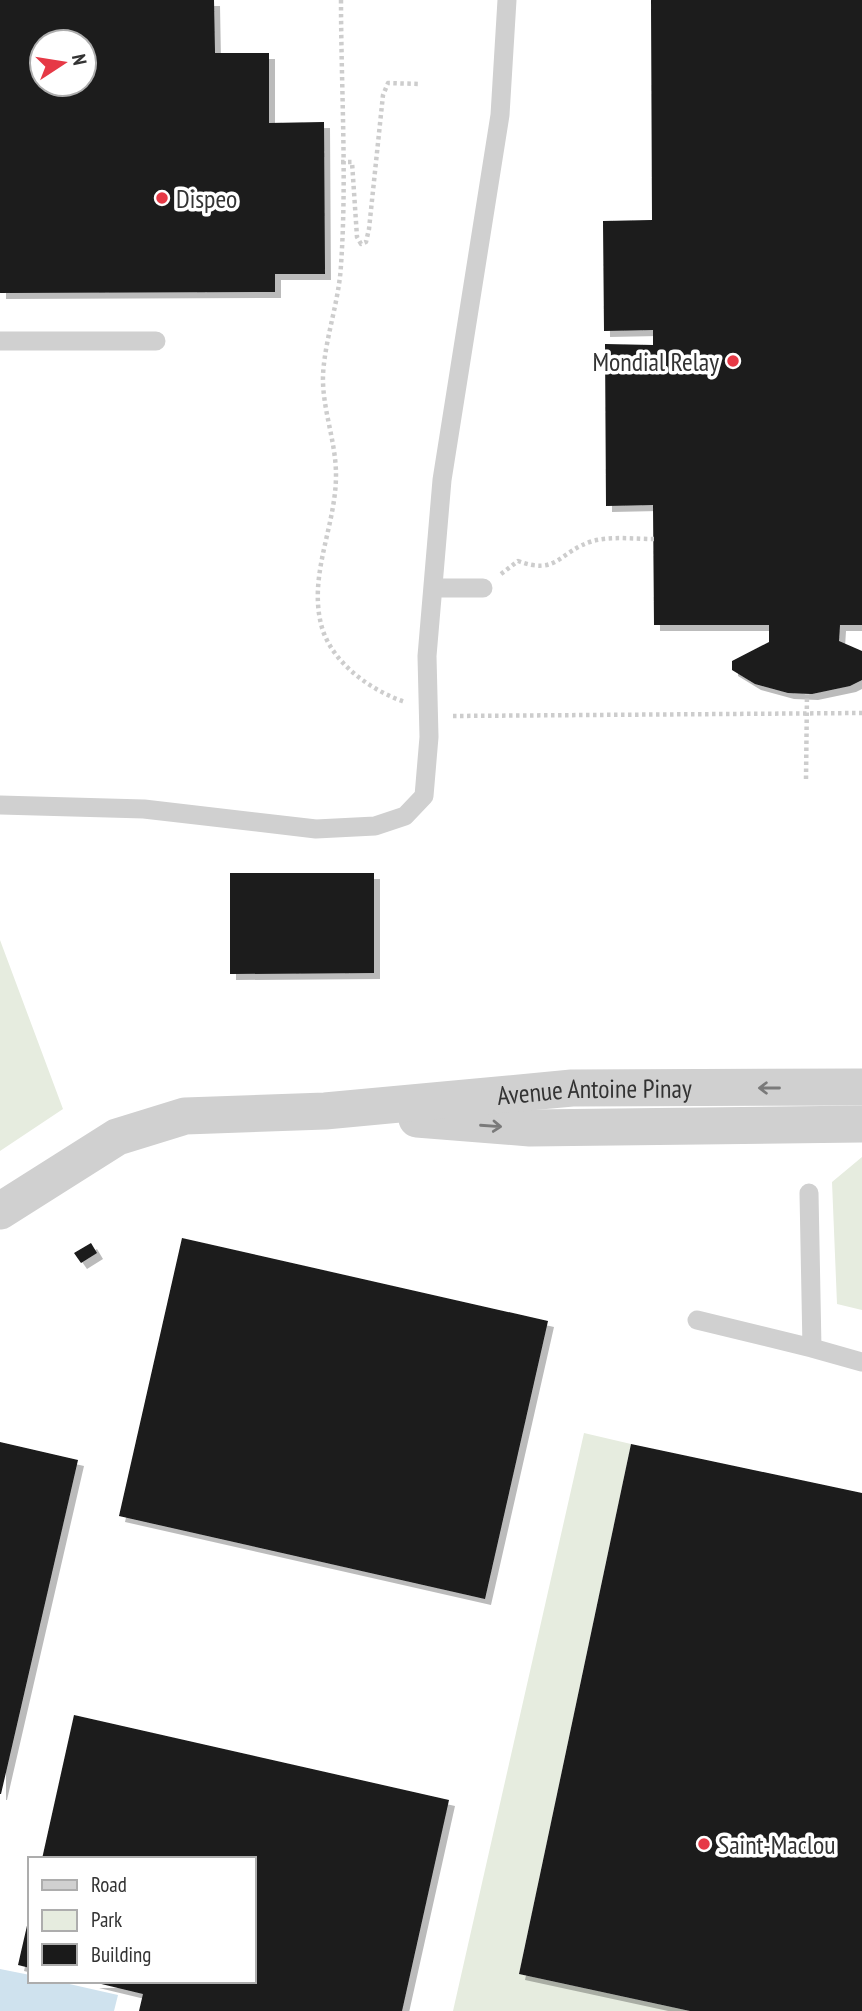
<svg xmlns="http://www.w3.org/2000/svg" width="862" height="2011" font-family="'PT Sans Narrow',sans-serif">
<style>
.green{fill:#e6ecdf}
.water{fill:#cfe2ee}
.building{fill:#1a1a1a;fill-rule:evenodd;filter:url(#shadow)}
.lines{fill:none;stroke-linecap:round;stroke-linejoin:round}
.path{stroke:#cdcdcd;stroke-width:4.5;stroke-dasharray:3.5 3.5;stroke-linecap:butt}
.service{stroke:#d0d0d0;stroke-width:19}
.minor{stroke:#d0d0d0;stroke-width:37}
.oneway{stroke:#7a7a7a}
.poi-dot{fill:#e63946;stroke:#fff;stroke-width:2.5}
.labels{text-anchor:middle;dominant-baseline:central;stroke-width:7;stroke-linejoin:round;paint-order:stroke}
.poi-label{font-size:26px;fill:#333;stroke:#fff;text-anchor:start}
.street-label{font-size:26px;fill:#333;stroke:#fff}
</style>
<defs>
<filter id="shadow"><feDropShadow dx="6" dy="6" stdDeviation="0" flood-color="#0004"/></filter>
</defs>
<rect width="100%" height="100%" fill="#fff"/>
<path class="green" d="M0,940L63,1109L0,1151Z
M862,1157V1310L837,1304L832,1182Z
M584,1433L631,1444L519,1974L690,2011H453Z"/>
<path class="water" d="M0,1969L30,1975V1981H56L118,1995L114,2011H0Z"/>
<path class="building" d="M0,0H214L215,53H269V123L324,122L325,274H275V292L0,293ZM42,42H84V84H42Z
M651,0H862V625H840L839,641L862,651V680L850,686L812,694L788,693L755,684L732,670V661L769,642V625H654L653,505L606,506L605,344L653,345V330L604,331L603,221L652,220Z
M230,873H374V973L230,974Z
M182,1238L548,1321L485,1599L119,1516Z
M91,1243L97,1253L81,1263L74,1253Z
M0,1442L78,1460L1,1794H0Z
M631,1444L862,1493V2011H690L519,1974Z
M74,1715L449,1800L402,2011H139L143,1994L93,1982L254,1981V1859H42Z
M29,1917H30V1968L18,1965Z"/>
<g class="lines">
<path class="path" d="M341,0C341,87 347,178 341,265C339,302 325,338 323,375C322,409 336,441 336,475C336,528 306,578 323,631C335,665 372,691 405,702
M341,162H352L357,237L361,244L366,242L369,229L383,95L388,83L419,84
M501,574L518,561C558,576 559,551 593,541C611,536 635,539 654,539
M453,716L862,713
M806,779L807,694"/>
<path class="service" d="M0,341H156
M433,588H483
M0,805L144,809L316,829L375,826L405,816L424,796L429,737L427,656L442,480L500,115L507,0
M809,1193L812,1348L862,1362
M697,1320L812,1348"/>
<g class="minor">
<path d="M417,1119L530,1128L862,1124"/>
<path id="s1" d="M0,1211L117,1137L185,1116L325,1111L572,1088L862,1087"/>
</g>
</g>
<defs><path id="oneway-shaft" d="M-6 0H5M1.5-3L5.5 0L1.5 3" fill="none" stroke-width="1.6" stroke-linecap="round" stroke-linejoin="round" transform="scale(1.75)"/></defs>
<g class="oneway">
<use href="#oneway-shaft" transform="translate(769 1088) rotate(180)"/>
<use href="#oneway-shaft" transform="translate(491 1126) rotate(4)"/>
</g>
<g class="poi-dot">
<circle cx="162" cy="198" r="7"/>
<circle cx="733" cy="361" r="7"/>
<circle cx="704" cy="1844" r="7"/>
</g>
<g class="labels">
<g class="poi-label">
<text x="176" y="198">Dispeo</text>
<text x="719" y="361" text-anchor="end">Mondial Relay</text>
<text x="718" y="1844">Saint-Maclou</text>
</g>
<g class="street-label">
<text stroke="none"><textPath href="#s1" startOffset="620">Avenue Antoine Pinay</textPath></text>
</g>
</g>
<rect x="28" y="1857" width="228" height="126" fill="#ffffff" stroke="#adadad" stroke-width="2"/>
<rect x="42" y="1880" width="35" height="10" fill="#d0d0d0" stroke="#adadad" stroke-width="2"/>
<text x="91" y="1892" font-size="21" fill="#333333">Road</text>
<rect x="42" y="1910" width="35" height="21" fill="#e6ecdf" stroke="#adadad" stroke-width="2"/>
<text x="91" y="1927" font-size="21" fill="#333333">Park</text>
<rect x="42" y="1944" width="35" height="21" fill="#1a1a1a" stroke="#adadad" stroke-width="2"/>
<text x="91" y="1962" font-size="21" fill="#333333">Building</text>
<g transform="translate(63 63) rotate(78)"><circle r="33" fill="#ffffff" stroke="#adadad" stroke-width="2"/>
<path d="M0-5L12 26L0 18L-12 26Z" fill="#e63946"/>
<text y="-10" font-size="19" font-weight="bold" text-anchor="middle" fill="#333333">N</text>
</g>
</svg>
